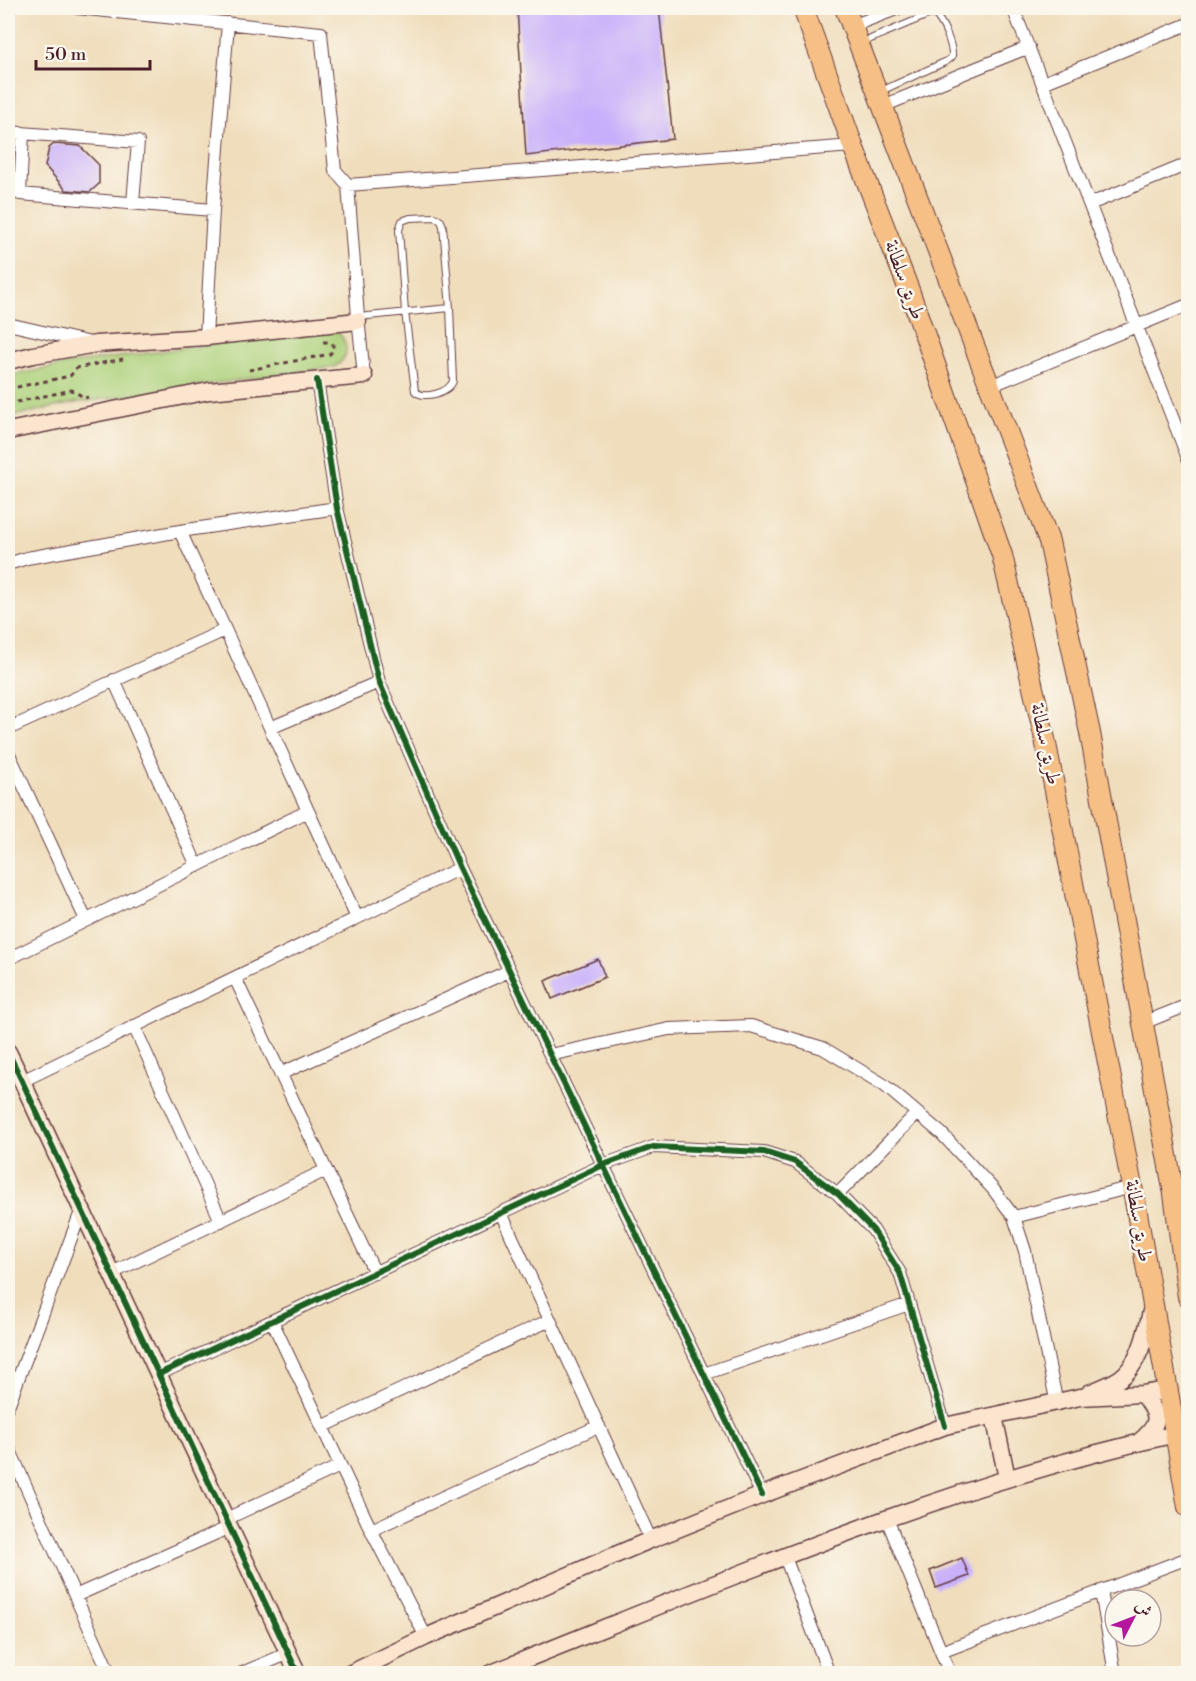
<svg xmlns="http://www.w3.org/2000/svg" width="1196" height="1681" font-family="'Libre Bodoni',Amiri,serif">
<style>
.green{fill:#acd079;stroke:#7b7852;stroke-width:1.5}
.building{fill:#c8affb}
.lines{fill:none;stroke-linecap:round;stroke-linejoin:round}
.lane-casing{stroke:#633c41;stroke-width:8}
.street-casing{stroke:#633c41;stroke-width:14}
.secondary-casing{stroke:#633c41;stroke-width:19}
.primary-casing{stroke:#633c41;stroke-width:22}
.path{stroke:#633c41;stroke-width:3;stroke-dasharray:4.5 4.5;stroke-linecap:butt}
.lane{stroke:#fff;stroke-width:6}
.street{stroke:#fff;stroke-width:12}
.secondary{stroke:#fbe5cf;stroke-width:16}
.primary{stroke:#f5bf86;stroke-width:20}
.cycleway-casing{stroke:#fbf7ec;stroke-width:10}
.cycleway{stroke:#1b5e20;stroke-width:6}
.labels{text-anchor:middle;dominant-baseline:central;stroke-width:5;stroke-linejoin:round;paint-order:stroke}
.street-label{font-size:20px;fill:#4a1f2b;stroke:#fbf7ec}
</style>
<rect width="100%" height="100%" fill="#fbf7ec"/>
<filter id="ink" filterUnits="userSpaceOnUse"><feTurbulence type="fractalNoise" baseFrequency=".0167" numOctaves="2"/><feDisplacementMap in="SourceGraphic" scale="12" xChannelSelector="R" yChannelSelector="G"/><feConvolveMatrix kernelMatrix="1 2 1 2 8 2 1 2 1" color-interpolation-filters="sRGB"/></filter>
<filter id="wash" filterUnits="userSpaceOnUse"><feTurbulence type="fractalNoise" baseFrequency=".008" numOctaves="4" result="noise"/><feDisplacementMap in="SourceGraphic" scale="24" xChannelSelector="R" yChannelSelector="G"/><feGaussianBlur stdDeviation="1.35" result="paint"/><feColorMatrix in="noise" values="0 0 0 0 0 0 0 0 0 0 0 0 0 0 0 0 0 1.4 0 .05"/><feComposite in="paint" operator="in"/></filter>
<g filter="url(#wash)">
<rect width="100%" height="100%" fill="#f0ddbc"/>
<path class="green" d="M323,329L337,332C350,343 349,359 334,367L74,403L8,417V376L68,364Z"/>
<g id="blocks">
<path class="building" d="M517,8H659L673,139L526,156Z
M54,144L80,146L99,165V184L90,192L66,190L45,166L49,148Z
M598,959L605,977L552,999L545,981Z
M962,1558L969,1576L936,1588L930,1571Z"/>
</g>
</g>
<g filter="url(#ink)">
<use href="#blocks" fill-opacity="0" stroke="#633c41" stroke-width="1.5"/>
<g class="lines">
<defs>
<path id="lane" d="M861,43L928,15L934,14C943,21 953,46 952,57L947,61L881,91
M435,217L441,221L443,226L450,308L453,381C449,393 423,400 415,391L405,312L399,230L402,221L410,218Z
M358,317L450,308"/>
<path id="street" d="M77,8L321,33L335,170L348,185L358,317L364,376
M1013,8L1188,458
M852,26L899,8
M1043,83L1188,24
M883,106L1029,47
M8,132L138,142L133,203
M23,133L20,194L213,210
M348,185L853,146
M1090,204L1188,164
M8,324L91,343
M206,337L213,210L228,23
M317,380L337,508L379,682L460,868L762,1495
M990,386L1188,305
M180,531L357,918
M8,564L27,558L180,531L337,508
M114,680L197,866
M270,728L379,682
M8,729L225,630
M8,752L86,920
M8,959L308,811
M235,978L375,1273
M1143,1023L1188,1005
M134,1026L221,1221
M550,1055L669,1029L751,1026L823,1048L884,1085L942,1134L993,1189L1014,1217L1025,1251L1057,1404
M280,1074L509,971
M22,1081L460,868
M838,1194L917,1113
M501,1213L648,1534L650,1540
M1014,1217L1132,1187
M112,1273L326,1170
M272,1321L371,1530L426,1637
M159,1374L603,1165L653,1147L764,1152L795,1162L838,1194L873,1230L900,1273L945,1426
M704,1374L909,1304
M8,1406L82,1209
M322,1427L550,1320
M8,1446L110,1674
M226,1519L340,1466
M887,1519L950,1674
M371,1530L599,1426
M785,1557L829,1674
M1101,1591L1115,1674
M75,1596L230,1527
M941,1652L1188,1558
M240,1674L289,1653"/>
<path id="secondary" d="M8,361L33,355L96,344L206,337L358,321
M8,431L209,391L364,376
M8,1052L22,1081L298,1674
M1089,1393C1099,1389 1110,1385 1119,1379C1140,1366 1147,1329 1152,1307
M994,1416L1007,1478
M1139,1442C1161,1424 1160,1416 1143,1394
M349,1674L426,1637L650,1540L762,1495L945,1426L1080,1397L1143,1394L1169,1390
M489,1674C714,1585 938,1486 1176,1434"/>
<path id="primary" d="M803,8L853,146L909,290L1002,555L1045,739L1136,1207L1188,1507
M845,8L1049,541L1090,733L1174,1194L1188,1297"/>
</defs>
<use href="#lane" class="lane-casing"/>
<use href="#street" class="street-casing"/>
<use href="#secondary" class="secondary-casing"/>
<use href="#primary" class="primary-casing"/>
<path class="path" d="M249,370L330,354L333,350V345L329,342H323
M8,389L70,376L77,368L123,359
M8,404L72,390L85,398L88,397"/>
<use href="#lane" class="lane"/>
<use href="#street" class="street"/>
<use href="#secondary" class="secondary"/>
<use href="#primary" class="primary"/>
<defs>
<path id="cycleway" d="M317,380L337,508L379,682L460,868L762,1495
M8,1052L22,1081L298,1674
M159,1374L603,1165L653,1147L764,1152L795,1162L838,1194L873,1230L900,1273L945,1426"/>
</defs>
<use href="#cycleway" class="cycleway-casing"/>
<use href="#cycleway" class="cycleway"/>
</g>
</g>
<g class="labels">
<g class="street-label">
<text transform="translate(904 280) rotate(70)">طريق سلطانة</text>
<text transform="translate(1045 744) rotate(78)">طريق سلطانة</text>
<text transform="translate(1138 1221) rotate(80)">طريق سلطانة</text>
</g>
</g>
<rect width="1196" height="1681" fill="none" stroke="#fbf7ec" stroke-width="30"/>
<g transform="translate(1133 1618) rotate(48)"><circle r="28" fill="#fbf7ec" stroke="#b4a19f" stroke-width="1.5"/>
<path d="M0-4.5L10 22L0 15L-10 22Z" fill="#b5179e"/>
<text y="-9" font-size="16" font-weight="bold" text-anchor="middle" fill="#4a1f2b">ش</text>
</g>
<path d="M36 60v9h114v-9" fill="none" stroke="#4a1f2b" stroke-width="3"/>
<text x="45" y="60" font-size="18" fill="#4a1f2b" stroke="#fbf7ec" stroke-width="4.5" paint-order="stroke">50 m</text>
</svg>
